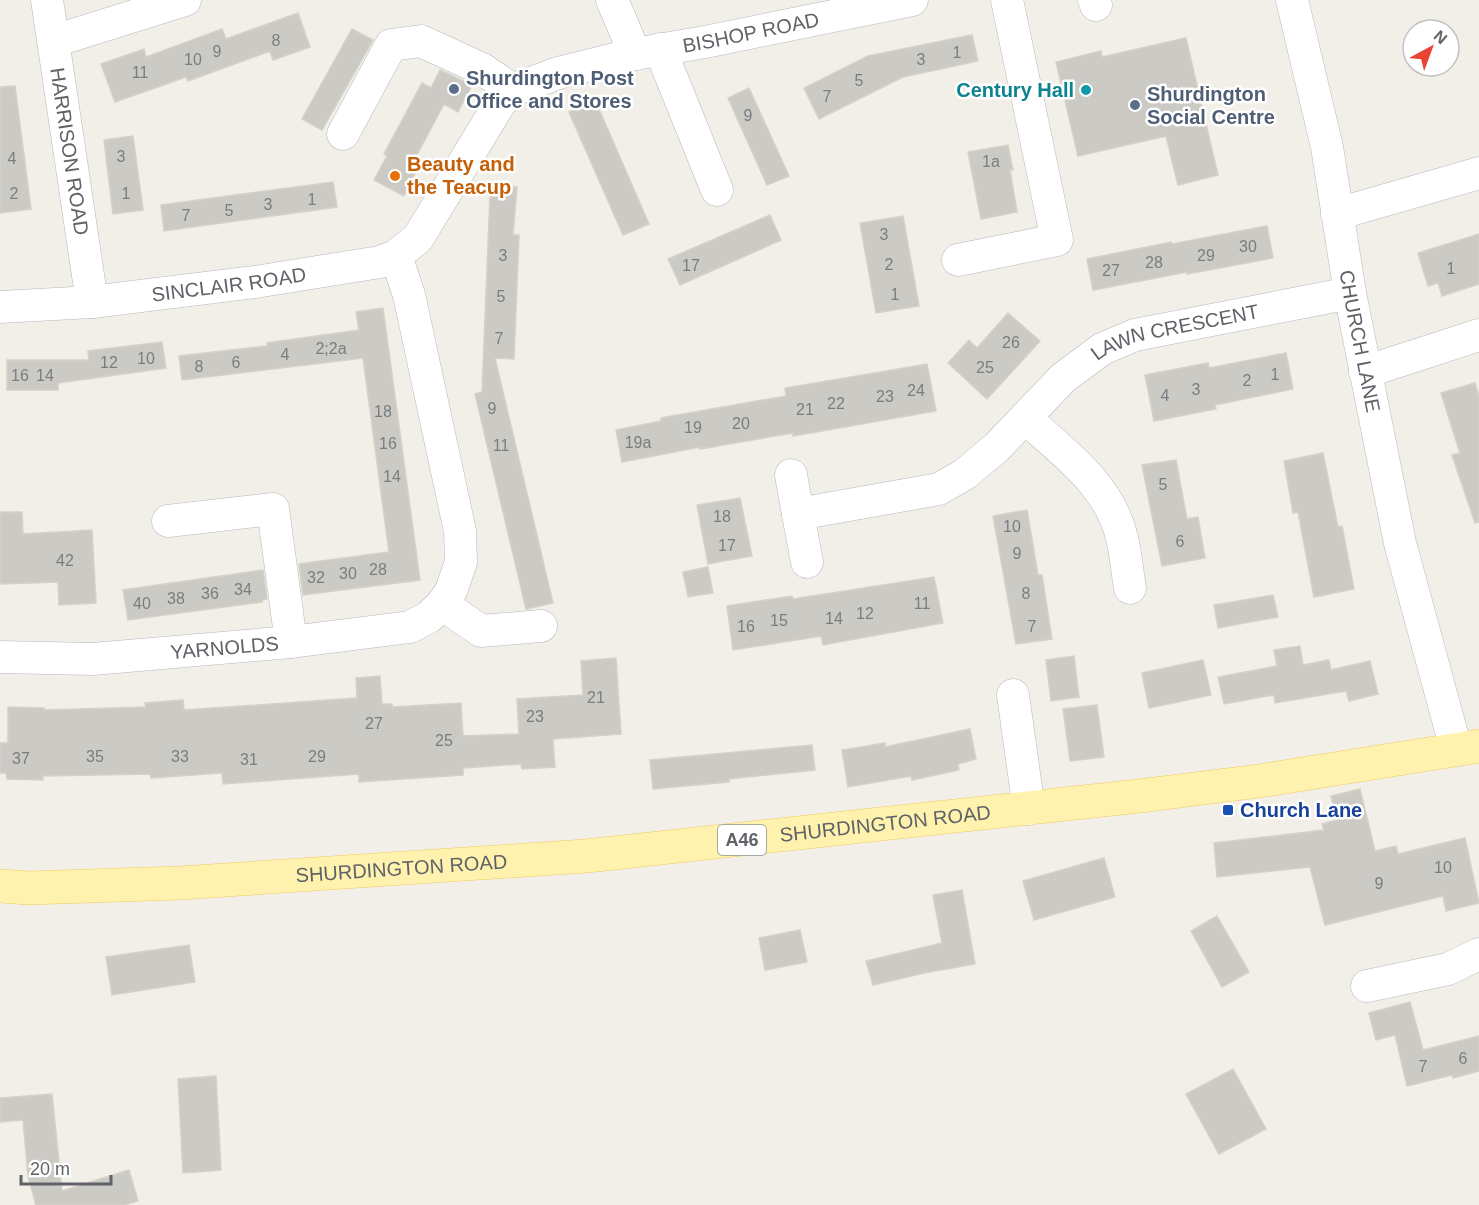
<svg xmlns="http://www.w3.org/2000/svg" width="1479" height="1205" font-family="Arial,sans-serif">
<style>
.building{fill:#cccac5;stroke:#d6d1c6;stroke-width:1.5}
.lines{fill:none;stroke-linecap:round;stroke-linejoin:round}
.minor-casing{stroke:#b5b8bc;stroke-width:33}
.major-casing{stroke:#f2c960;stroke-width:34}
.minor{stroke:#fff;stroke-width:32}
.major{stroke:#fff2af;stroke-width:33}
.service-dot{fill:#5c6f8a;stroke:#fff;stroke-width:2}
.culture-dot{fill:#0f9aa8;stroke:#fff;stroke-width:2}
.food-dot{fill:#e8710a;stroke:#fff;stroke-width:2}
.transit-dot{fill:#1a4fb4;stroke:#fff;stroke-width:2}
.labels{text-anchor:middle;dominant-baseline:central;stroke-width:5;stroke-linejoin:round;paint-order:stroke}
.number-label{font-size:16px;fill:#7a7d7f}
.shield{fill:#fff;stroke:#8f9295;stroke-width:1.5}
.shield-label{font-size:18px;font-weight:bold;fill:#5f6368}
.street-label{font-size:20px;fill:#5f6368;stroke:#fff}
.service-label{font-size:20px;font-weight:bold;fill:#4e5e75;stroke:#fff;text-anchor:start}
.culture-label{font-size:20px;font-weight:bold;fill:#0d838f;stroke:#fff;text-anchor:end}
.food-label{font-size:20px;font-weight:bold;fill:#c56008;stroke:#fff;text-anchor:start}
.transit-label{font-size:20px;font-weight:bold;fill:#164399;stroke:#fff;text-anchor:start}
</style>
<rect width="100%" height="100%" fill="#f1efe8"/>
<path class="building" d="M298,13L310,47L273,60L270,51L188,81L186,77L115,102L101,64L144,49L146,57L222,29L226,39Z
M352,29L373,40L322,130L302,119Z
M972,35L978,61L903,77L819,119L804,88L868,56Z
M1186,38L1218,175L1178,185L1166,136L1078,156L1056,62L1101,51L1102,57Z
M440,70L472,85L458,112L444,104L410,168L416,172L404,196L374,180L387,156L384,154L422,83L431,88Z
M15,86L31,209L0,213V87Z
M749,88L789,176L767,185L728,98Z
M595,100L649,224L623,235L569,112Z
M133,136L143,210L113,214L104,140Z
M1008,145L1013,170H1010L1017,212L981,219L968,152Z
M333,182L337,207L164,231L161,205Z
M494,185L517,187L513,235H519L514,359L495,358L553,603L526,609L475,394L482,392L490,195H493Z
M770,215L781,240L680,285L668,259Z
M903,216L919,306L876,313L860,223Z
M1267,226L1273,258L1187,274V272L1093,290L1087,259L1171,242L1172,244Z
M1479,234V284L1442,296L1438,283L1428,286L1418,253Z
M383,308L420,580L303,595L299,564L389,552L363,358L182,380L179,356L267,346V343L359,330L356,312Z
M1008,313L1040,341L987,399L948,363L969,340L977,348Z
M162,342L166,368L58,383V390H7V360H89L88,351Z
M1286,353L1293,389L1215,405L1216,409L1154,421L1145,375L1208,363L1209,368Z
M927,364L936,411L793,436V433L700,449V447L622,462L616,430L661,421V418L786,396L785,388Z
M1475,383L1479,396V522L1475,523L1452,455L1460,453L1441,393Z
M1323,453L1338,527L1342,526L1354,589L1314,597L1298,512L1293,513L1284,461Z
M1176,460L1187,519L1198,517L1205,558L1162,566L1142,465Z
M740,498L752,556L708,564L697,505Z
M1027,510L1038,575H1042L1052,639L1016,644L993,516Z
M0,512H22L23,534L92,530L96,603L59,605L58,582L0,584Z
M708,567L713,593L688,597L683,572Z
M263,570L267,599L262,600V602L128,620L123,590Z
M934,577L943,623L823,645L821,636L733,650L727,606L792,596L793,599Z
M1273,595L1278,617L1218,628L1214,605Z
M1300,646L1303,665L1329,660L1331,670L1370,661L1378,694L1349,701L1346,691L1275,703L1274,695L1224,704L1218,677L1277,666L1274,650Z
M1074,656L1079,697L1051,701L1046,660Z
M616,658L621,734L553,739L555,767L522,769L521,764L463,768V775L359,782V774L223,784L222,773L151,778L150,774L43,776V780L7,779L6,773H0V743H8V707L44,708V710L146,707L145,703L183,700L184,710L357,698L356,678L380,676L382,704H392V707L461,703L463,736L519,734L517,699L583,695L581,661Z
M1203,660L1211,695L1149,708L1142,673Z
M1097,705L1104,757L1070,761L1063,709Z
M970,729L976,759L958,764L959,770L912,780L911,776L848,787L842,750L885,743V747Z
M812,745L815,770L729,779V782L653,789L650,760Z
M1360,789L1375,851L1396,846L1398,854L1465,838L1479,903L1446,911L1443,896L1325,925L1310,867L1217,877L1214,843L1324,830L1322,824L1337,820L1331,796Z
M1104,858L1115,897L1034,920L1023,881Z
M962,890L975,964L924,973L873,985L866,961L942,943L933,895Z
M1217,916L1249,972L1222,987L1191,931Z
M800,930L807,962L765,970L759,938Z
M189,945L195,982L112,995L106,957Z
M1410,1002L1423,1050L1479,1036V1071L1453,1078L1452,1075L1407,1086L1395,1035L1376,1040L1369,1013Z
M1233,1069L1266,1129L1219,1154L1186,1094Z
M216,1076L221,1170L183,1173L178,1079Z
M52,1094L62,1191L129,1170L138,1201L124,1205H36L28,1176L23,1120L0,1122V1098Z"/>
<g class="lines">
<defs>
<g id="minor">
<path id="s1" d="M47,0L92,302"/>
<path d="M612,0L635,54"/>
<path d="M1094,0L1096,5"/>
<path id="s2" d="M1292,0L1327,147L1350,293L1400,543L1456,749"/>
<path d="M54,41L185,0"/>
<path d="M660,49L717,190"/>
<path d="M343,134L391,45L421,41L482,69L513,90"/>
<path d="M1337,214L1479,173"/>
<path d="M958,260L1057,240L1007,0"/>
<path id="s3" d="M0,307L92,302L255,282L380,262L396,256L418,238L500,103L513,90L558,73L635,54L705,42L912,0"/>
<path d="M1365,372L1479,335"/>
<path d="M1025,418C1063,452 1110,485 1122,538C1126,554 1127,571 1130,588"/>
<path id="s4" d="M791,475L798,514L939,489L965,474L997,447L1063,378L1102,349L1135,335L1350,293"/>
<path d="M798,514L807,562"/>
<path d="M168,521L273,509L291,642"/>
<path d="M442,604L481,631L541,626"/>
<path id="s5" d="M0,657L93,659L291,642L410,627L429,617L442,604L451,591L461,562L460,531L409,295L396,256"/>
<path d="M1013,695L1029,809"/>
<path d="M1367,986L1448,969L1479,954"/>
</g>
<g id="major">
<path id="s6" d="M0,886L29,888L180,883L586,856L1139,796L1259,781L1479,746"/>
</g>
</defs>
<use href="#minor" class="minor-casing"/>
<use href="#major" class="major-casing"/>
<use href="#minor" class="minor"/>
<use href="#major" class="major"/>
</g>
<g class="service-dot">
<circle cx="454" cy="89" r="6"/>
<circle cx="1135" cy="105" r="6"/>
</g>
<circle class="culture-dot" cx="1086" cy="90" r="6"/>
<circle class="food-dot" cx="395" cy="176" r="6"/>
<rect class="transit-dot" x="1222" y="804" width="12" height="12" rx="3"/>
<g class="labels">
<g class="number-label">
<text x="276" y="40">8</text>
<text x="217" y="51">9</text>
<text x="957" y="52">1</text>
<text x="193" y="59">10</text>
<text x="921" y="59">3</text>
<text x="140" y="72">11</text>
<text x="859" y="80">5</text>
<text x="827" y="96">7</text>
<text x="748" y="115">9</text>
<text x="121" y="156">3</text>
<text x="12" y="158">4</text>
<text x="991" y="161">1a</text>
<text x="14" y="193">2</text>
<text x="126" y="193">1</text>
<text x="312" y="199">1</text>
<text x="268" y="204">3</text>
<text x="229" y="210">5</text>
<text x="186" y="215">7</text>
<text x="884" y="234">3</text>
<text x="1248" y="246">30</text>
<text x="503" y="255">3</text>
<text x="1206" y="255">29</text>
<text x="1154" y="262">28</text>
<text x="889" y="264">2</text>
<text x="691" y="265">17</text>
<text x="1451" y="268">1</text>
<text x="1111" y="270">27</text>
<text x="895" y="294">1</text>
<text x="501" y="296">5</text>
<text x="499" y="338">7</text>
<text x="1011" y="342">26</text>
<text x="331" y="348">2;2a</text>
<text x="285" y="354">4</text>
<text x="146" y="358">10</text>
<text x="109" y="362">12</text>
<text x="236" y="362">6</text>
<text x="199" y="366">8</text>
<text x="985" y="367">25</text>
<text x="1275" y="374">1</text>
<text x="20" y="375">16</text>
<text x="45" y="375">14</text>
<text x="1247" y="380">2</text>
<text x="1196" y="389">3</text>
<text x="916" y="390">24</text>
<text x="1165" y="395">4</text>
<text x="885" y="396">23</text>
<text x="836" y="403">22</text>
<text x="492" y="408">9</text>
<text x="805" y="409">21</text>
<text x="383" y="411">18</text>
<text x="741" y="423">20</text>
<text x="693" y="427">19</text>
<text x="638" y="442">19a</text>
<text x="388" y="443">16</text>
<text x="501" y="445">11</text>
<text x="392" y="476">14</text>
<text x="1163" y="484">5</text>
<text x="722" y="516">18</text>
<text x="1012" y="526">10</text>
<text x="1180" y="541">6</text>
<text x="727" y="545">17</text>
<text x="1017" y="553">9</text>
<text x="65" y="560">42</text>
<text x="378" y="569">28</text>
<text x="348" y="573">30</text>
<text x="316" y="577">32</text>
<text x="243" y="589">34</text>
<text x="210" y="593">36</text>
<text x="1026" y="593">8</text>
<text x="176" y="598">38</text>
<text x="142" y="603">40</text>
<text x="922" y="603">11</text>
<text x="865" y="613">12</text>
<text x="834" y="618">14</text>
<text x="779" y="620">15</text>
<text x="746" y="626">16</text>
<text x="1032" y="626">7</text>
<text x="596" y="697">21</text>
<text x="535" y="716">23</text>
<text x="374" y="723">27</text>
<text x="444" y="740">25</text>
<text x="95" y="756">35</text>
<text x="180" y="756">33</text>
<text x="317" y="756">29</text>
<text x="21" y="758">37</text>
<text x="249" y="759">31</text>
<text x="1443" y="867">10</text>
<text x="1379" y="883">9</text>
<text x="1463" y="1058">6</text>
<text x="1423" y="1066">7</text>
</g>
<rect class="shield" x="718" y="825" width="48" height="30" rx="4.5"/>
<g class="shield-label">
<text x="742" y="840">A46</text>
</g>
<g class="street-label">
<text stroke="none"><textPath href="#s3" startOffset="850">BISHOP ROAD</textPath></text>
<text stroke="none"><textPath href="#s1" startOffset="153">HARRISON ROAD</textPath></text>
<text stroke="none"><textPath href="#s3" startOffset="230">SINCLAIR ROAD</textPath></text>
<text stroke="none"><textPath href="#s4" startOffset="474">LAWN CRESCENT</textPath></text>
<text stroke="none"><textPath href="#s2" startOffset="348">CHURCH LANE</textPath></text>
<text stroke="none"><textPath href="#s5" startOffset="225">YARNOLDS</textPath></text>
<text stroke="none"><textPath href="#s6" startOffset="888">SHURDINGTON ROAD</textPath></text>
<text stroke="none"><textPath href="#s6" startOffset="402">SHURDINGTON ROAD</textPath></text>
</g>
<g class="service-label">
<text x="466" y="78">Shurdington Post<tspan x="466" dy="23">Office and Stores</tspan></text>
<text x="1147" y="94">Shurdington<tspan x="1147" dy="23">Social Centre</tspan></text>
</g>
<g class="culture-label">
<text x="1074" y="90">Century Hall</text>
</g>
<g class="food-label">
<text x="407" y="164">Beauty and<tspan x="407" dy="23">the Teacup</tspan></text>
</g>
<g class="transit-label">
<text x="1240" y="810">Church Lane</text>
</g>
</g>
<g transform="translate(1431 48) rotate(41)"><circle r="28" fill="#ffffff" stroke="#bfc1c3" stroke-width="1.5"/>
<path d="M0-4.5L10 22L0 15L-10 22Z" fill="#ea4335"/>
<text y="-9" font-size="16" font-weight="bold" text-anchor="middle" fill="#5f6368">N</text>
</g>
<path d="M21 1175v9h90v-9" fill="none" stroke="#5f6368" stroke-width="3"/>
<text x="30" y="1175" font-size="18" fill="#5f6368" stroke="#ffffff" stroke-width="4.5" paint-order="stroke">20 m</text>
</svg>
